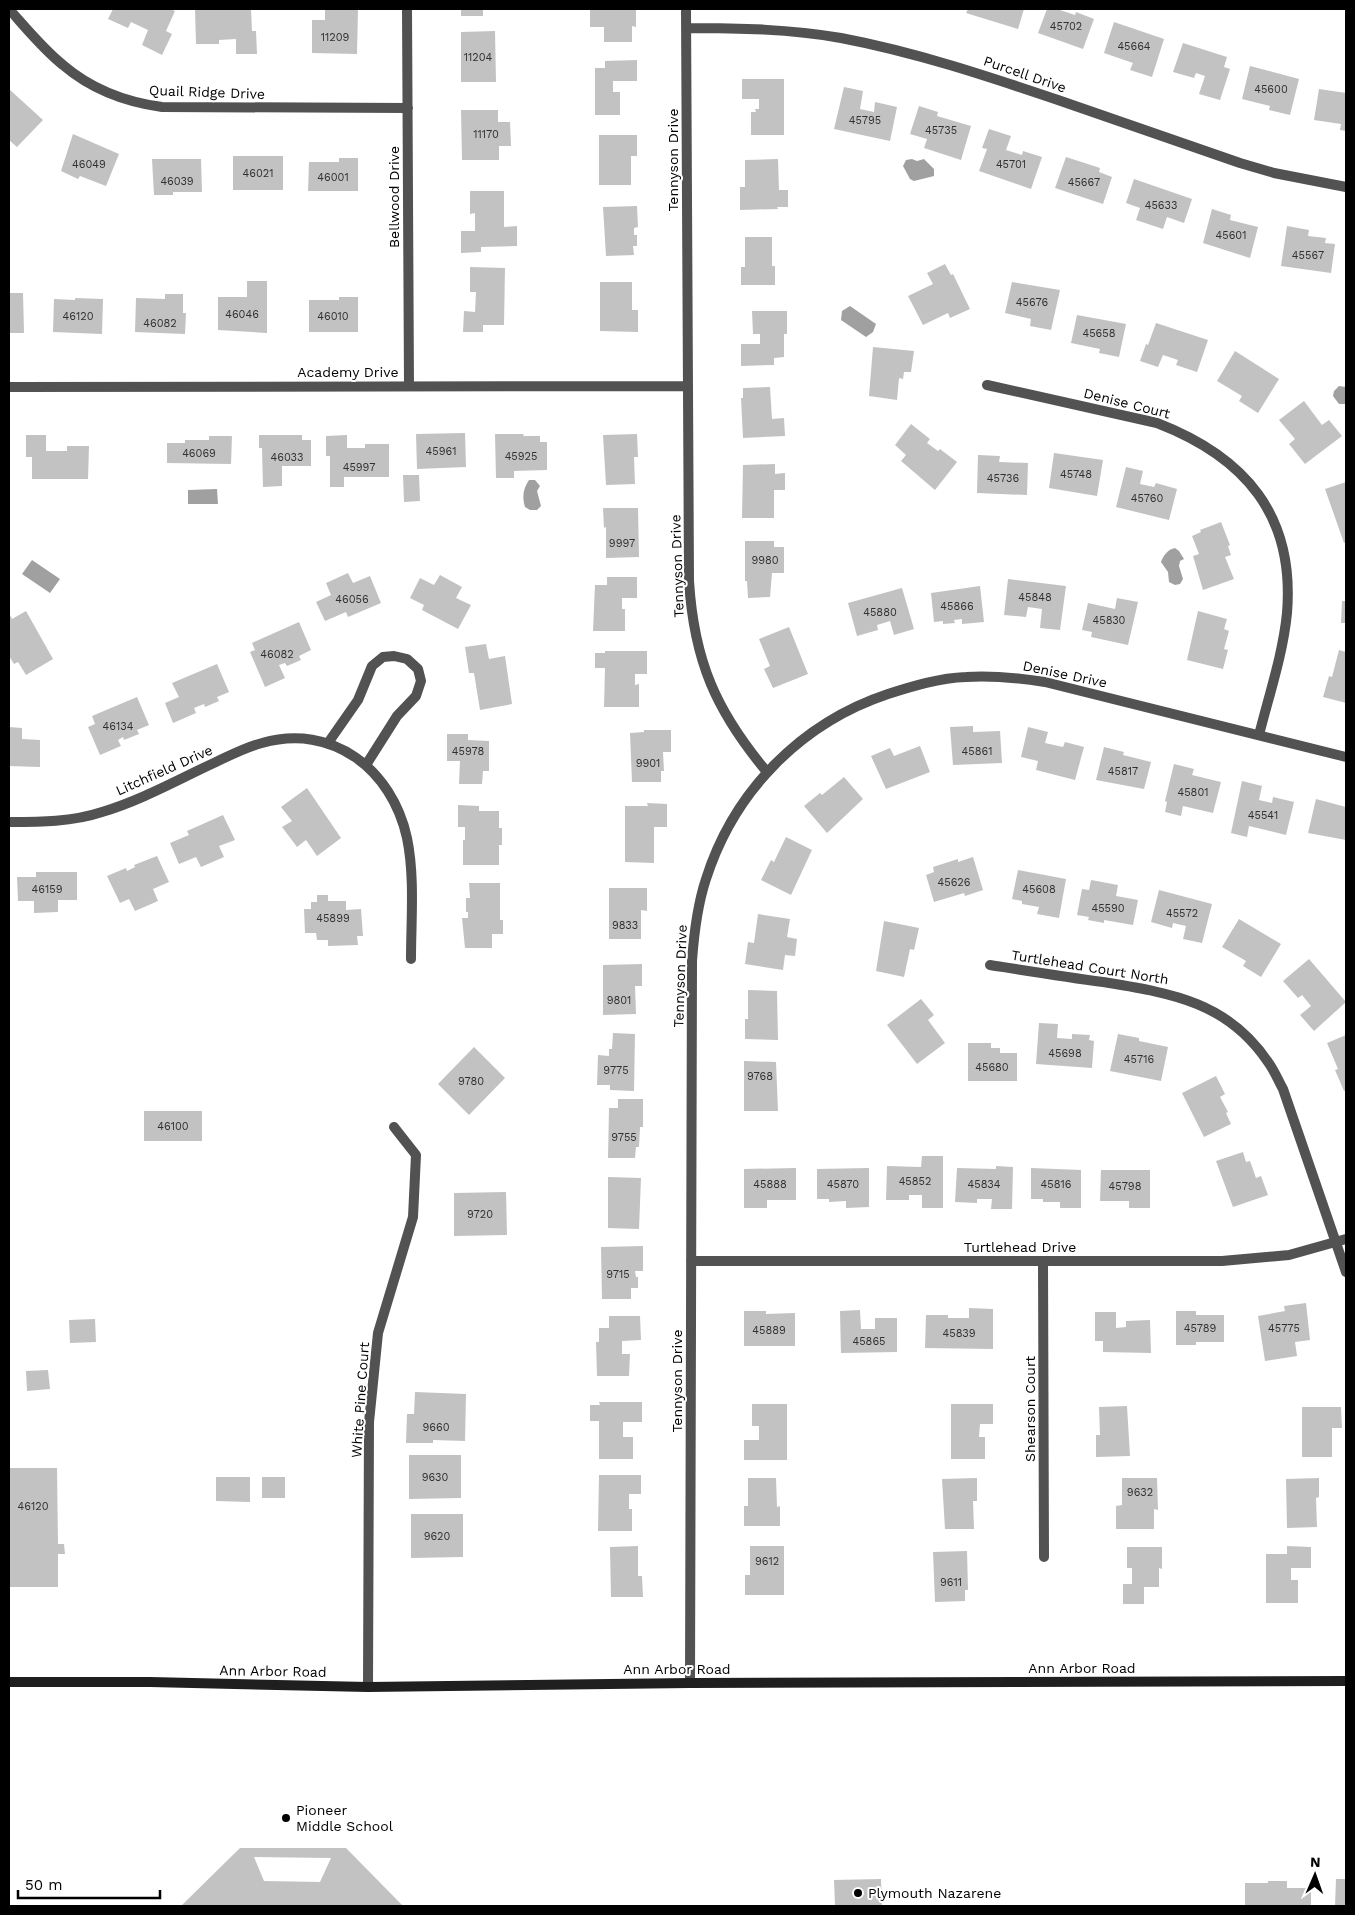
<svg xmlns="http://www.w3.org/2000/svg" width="1355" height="1915" font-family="'Work Sans',sans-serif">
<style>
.water{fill:#a0a0a0}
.building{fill:#c2c2c2;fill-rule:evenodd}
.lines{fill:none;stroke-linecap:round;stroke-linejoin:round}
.street{stroke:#525252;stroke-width:10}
.secondary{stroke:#1f1f1f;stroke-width:10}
.poi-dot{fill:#000;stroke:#fff;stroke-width:2}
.labels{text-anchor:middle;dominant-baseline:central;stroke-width:4;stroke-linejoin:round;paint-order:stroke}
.number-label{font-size:11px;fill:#303030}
.street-label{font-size:14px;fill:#000;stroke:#fff}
.poi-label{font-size:14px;fill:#000;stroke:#fff;text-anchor:start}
</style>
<rect width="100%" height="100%" fill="#fff"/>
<path class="water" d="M912,159L917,161L924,159L934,169V176L914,181L910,179L903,166L906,160Z
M850,306L876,324L873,332L866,337L841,320L842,311Z
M1339,386L1346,387V404H1339L1333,396L1334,391Z
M529,480H535L540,486L537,491L541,506L537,510H530L525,507C522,497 523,489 529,480Z
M217,489L218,504H188V490Z
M1175,548L1179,551L1184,559L1180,561L1179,566L1183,579L1180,584L1175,585L1169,582L1168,572L1161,562C1163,556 1168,549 1175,548Z
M32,560L60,579L50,593L22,574Z"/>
<path class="building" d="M113,9H170L175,11L166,31L172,34L162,55L142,45L148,30L131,22L128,28L108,19Z
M195,9H251L252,31H256L257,54H236V39L219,40V44H196Z
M325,9H358L357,54L312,53V20H325Z
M461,9H483V16H461Z
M590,9H636V27L632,26V42H604V27H590Z
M968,9H1024L1018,29L966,13Z
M1047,9H1057L1075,15L1076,12L1094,19L1083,49L1038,33Z
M1114,22L1164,39L1152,77L1130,70L1133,63L1104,53Z
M495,31L496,82H461V32Z
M1183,43L1227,57L1224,67L1230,69L1220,100L1199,94L1205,76L1196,73L1194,78L1173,72Z
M637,60V81H613V92H620V115H595V68H605V61Z
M1250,66L1299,79L1290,115L1269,110L1270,106L1242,99Z
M742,79H784V135H751V112H756L755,109H759V99H742Z
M844,87L863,91L860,109L874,112L875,102L897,107L890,141L834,129Z
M9,89L43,120L17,147L9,140Z
M1319,89L1346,93V131L1340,130L1341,124L1314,120Z
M919,106L938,112L937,116L971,126L961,160L924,148L927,139L910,134Z
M461,110H498V122H510L511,146H499V160H462Z
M989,129L1011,136L1006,150L1022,155L1023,151L1042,157L1031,189L979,171L987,149L982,148Z
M73,134L119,154L106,186L80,176L78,179L61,171Z
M599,135H637V156H631V185H599Z
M233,156H283V190H233Z
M1066,157L1100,168L1099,172L1112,177L1103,204L1055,188Z
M339,158H358V191H308L309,162H339Z
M152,159H201L202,192H173V195H154Z
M778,159L779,190H788V207H777L778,209L740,210V187H745V160Z
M1134,179L1192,199L1184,223L1167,217L1163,229L1136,220L1140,208L1126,203Z
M470,191H504V227L517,226V246L481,247V252L461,253V231H475V213L470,214Z
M637,206L638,227L634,228V235H637V246H633L634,255L606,256L603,207Z
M1212,209L1231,215L1230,220L1258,227L1250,258L1203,243Z
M1287,226L1309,230L1308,236L1326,238L1325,243L1335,244L1331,273L1281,266Z
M745,237H772V266H775V285H741V267H745Z
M945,264L951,275L953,274L970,309L950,318L948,313L923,325L908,296L933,284L927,273Z
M470,267L505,268L504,325H483V332H463L464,311L475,312L476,292H470Z
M247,281H267V333L218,330V297H247Z
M600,282H632V310H638V332L600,331Z
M1012,282L1060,290L1051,330L1030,326L1031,319L1005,313Z
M9,293H23L24,333H9Z
M165,294H183V313H186L185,334L135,332L136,298L165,299Z
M339,297H358V332H309V300H339Z
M75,298L103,299L102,334L53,332L54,299L75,300Z
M752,311H787V334H784V357L774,358V365L741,366V344H760V334H753Z
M1077,315L1126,324L1119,357L1099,353L1100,349L1071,343Z
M1156,323L1208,340L1197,372L1176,365L1178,360L1163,355L1158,367L1140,361L1146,344L1148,345Z
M873,347L914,351L911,372H904L903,379L899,378L897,400L869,396Z
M1235,351L1279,379L1258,413L1239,401L1242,396L1217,381Z
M770,387L772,419L784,418L785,436L743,438L741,398H743V388Z
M1304,401L1322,425L1329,420L1342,436L1305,464L1289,444L1295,439L1279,420Z
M911,424L930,439L927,443L938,451L940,449L957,462L935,490L901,461L906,455L895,445Z
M465,433L466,467L417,469L416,434Z
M495,434H524L523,436H540V442H547V470L514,471V478H496Z
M637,434L638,457H634L635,484L606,485L603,435Z
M26,435H46V451H67V446H89L88,479H32V457H26Z
M259,435H302V440H311V466H282V486L263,487L262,448H259Z
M347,435V448H365V444H389V477H344V487H330V456H326V436Z
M209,436H232L231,464L167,463V443H185V440H209Z
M1054,453L1103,460L1097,496L1049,488Z
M978,455L1000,456L999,462L1028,463L1027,495L977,493Z
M775,464V474L785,473V490H774V518H742L743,465Z
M1126,467L1143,471L1140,484L1154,487L1156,483L1177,489L1169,520L1116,507Z
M403,475H419L420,501L404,502Z
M1346,482V542L1344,543L1325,489Z
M603,508H638L639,557L606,558V527L604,528Z
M1221,522L1230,545L1228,546L1231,555L1225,557L1234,579L1203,590L1193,556L1199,554L1192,536L1201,532L1200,530Z
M745,541H774V547H784V573H772L770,597L748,598L747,581H745Z
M348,573L353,583L370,576L381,603L348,617L346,612L325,621L316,602L331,595L326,583Z
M440,575L462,587L456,598L471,605L458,629L422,610L424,605L410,598L420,578L434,585Z
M607,577H637V598H622V609H625V631H593L595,585H607Z
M1008,579L1066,586L1060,630L1040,628L1042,609L1028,607L1026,617L1004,615Z
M980,586L984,622L962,624V619L954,620L955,623L943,624V621L934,622L931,593Z
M902,588L914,629L894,635L890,621L877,625L878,630L857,636L848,603Z
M1117,598L1138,602L1128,645L1091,637L1092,632L1082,630L1088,603L1115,609Z
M1342,601H1346V623H1341Z
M26,611L53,659L26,675L18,662L14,664L9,656V613L12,619Z
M1198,611L1227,619L1224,629L1229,631L1224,649L1228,650L1223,669L1187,660Z
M299,622L311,650L299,656L301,660L287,666L285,663L279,665L285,678L265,687L250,652L255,650L252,643Z
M789,627L808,674L773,688L764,669L770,666L759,639Z
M486,644L489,659L505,656L512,704L480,710L474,673H469L465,647Z
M1339,650L1346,652V703L1323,697L1329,676L1332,677Z
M605,651H647V674H635V685L639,684V707H604L605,668H595V653H605Z
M217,664L229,692L217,697L219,701L205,707L204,704L194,708L196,713L173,723L165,703L179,697L172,683Z
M137,697L149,725L137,730L139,734L124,740L123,737L118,740L121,746L100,755L88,727L95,724L92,716Z
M973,726V732L1000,731L1002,763L953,765L950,727Z
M9,727L22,728V739L40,740V767L9,766Z
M1028,727L1048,732L1045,743L1063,747L1065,742L1084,747L1075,780L1036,770L1038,761L1021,757Z
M644,730H671V752H663L664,771H661V782H632L630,733L644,732Z
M447,734H468V740L489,741V771H483L482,784H459L460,761H447Z
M920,746L930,772L886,789L871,756L890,748L894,756Z
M1104,747L1124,752L1123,755L1151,762L1144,789L1096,780Z
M1174,764L1194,769L1192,775L1221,782L1213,813L1183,806L1181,816L1165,812L1167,802L1165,801Z
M844,777L863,799L827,833L804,806L820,793L822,795Z
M1242,781L1262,786L1259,800L1272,803L1273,797L1294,802L1286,835L1249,826L1247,837L1231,833Z
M307,788L341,838L317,856L306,840L297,847L282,827L292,821L281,807Z
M1316,799L1346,807V840L1308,833Z
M647,803L667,804V827H654V863L625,862V806H648Z
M458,805L479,806V811H499V828H502V845H499V865H463V840H465V827H458Z
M223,815L235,840L219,846L224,857L201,867L196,857L179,864L170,843L189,835L187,831Z
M786,837L812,850L791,895L761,880L771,860L774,862Z
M157,856L169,882L153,889L158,901L135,911L129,899L120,903L107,876L126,868L127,871L135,867L134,865Z
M973,857L983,890L965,896L964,893L934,902L926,875L934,872L933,867L958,859V862Z
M1018,870L1066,879L1059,918L1037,914L1039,907L1022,904V901L1012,899Z
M36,872H77V900H58V912L34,913V901H18L17,877H36Z
M1091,880L1118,885L1116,896L1138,900L1133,925L1104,920V923L1088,920L1089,917L1077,915L1082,889L1089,890Z
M469,883H500V920H503V934H492V948H465L462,918H468V912H466V898H470Z
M609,888H647V911L641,910V939H609Z
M1159,890L1212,904L1202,943L1183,939L1186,926L1173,923L1172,928L1151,922Z
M317,895H328V901H346V910L361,909L363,936H357L358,945L328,946V940H317L316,933H305L304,909H311V902H317Z
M758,914L790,919L787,937L797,939L795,956L785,955L783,970L745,964L748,942L754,943Z
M1239,919L1281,944L1261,977L1243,966L1246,961L1222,947Z
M884,921L919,928L914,950L910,949L904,977L876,971Z
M1309,959L1346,1002L1314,1031L1300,1015L1311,1006L1302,995L1298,998L1283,981Z
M642,964V986H635L636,1014L603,1015V965Z
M748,990L777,991L778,1040L745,1039V1019H748Z
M921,999L934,1015L928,1020L945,1043L917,1064L887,1025Z
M1039,1023L1058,1024L1057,1038L1072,1039V1034L1090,1035L1089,1040L1094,1041L1092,1068L1036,1064Z
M613,1033L635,1034L634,1091L610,1090V1085H597L598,1055L609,1056V1049H612Z
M1118,1034L1139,1038V1041L1168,1047L1161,1081L1110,1071Z
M1346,1035V1090L1344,1091L1335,1070L1338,1069L1327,1043Z
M968,1043H991V1048H1000V1053H1017V1081H968Z
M474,1047L505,1078L469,1115L438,1084Z
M744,1061L776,1062L778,1111H744Z
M1216,1076L1225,1094L1220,1097L1228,1112L1226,1113L1231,1124L1204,1137L1182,1093Z
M618,1099H643V1127H640L639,1147H636L635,1158H608L609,1108H618Z
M144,1111H202V1141H144Z
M1243,1152L1246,1162L1250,1161L1256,1178L1261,1176L1268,1195L1233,1207L1216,1161Z
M922,1156H943V1208H922V1195H909V1200H886L887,1166L921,1167Z
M996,1166L1013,1167L1012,1209H991L992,1199H977V1203L955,1202L957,1168L996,1169Z
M796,1168V1200H767V1208H744V1169Z
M869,1168V1207L846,1208V1201L829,1202V1199H817V1169Z
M1031,1168L1081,1170V1208H1060V1202H1043V1199H1031Z
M1101,1170H1150V1208H1129V1201H1100Z
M608,1177L641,1178L639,1229L608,1228Z
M506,1192L507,1235L454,1236V1193Z
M643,1246V1271H635L636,1277H638V1288H631V1299H602L601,1247Z
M1306,1303L1310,1340L1295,1342L1297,1356L1265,1361L1258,1316L1285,1311L1284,1306Z
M969,1308L993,1309V1349L925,1348L926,1315H948V1318H969Z
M860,1310L861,1329H875V1318H897V1352L841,1353L840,1311Z
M744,1311H766V1314L795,1313V1346H744Z
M1176,1311H1196V1315H1224V1342H1196V1345H1176Z
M1095,1312H1116V1328L1126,1327V1321L1150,1320L1151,1353L1103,1352V1341H1095Z
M609,1316H640L641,1340L622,1341V1354H630L629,1376H597L596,1342H599V1328H609Z
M95,1319L96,1342L70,1343L69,1320Z
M48,1370L50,1389L27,1391L26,1371Z
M415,1392L466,1394L465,1441L433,1440V1443H406L407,1414H414Z
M599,1402H642V1422H623V1437H633V1459H599V1421H590V1405H600Z
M752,1404H787V1460H744V1440H759V1426H752Z
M951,1404H993V1424H980L979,1437H985V1459H951Z
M1127,1406L1130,1456L1096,1457V1435H1100L1099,1407Z
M1302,1407H1341L1342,1428H1332V1457H1302Z
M409,1455H461V1498L409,1499Z
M9,1468H57L58,1544H64L65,1554H58V1587H9Z
M599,1475H641V1494H629V1509H632V1531H598Z
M216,1477H250V1502L216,1501Z
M262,1477H285V1498H262Z
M748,1478H776L777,1507L780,1506V1526H744V1506H748Z
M977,1478V1501H973L974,1529H945L942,1479Z
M1122,1478H1157L1158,1510L1154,1509V1529H1116V1506L1122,1505Z
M1319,1478V1497L1316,1498L1317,1527L1287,1528L1286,1479Z
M411,1514H463V1557L411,1558Z
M638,1546V1576H642L643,1597H611L610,1547Z
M750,1546H784V1595H745V1575H750Z
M1287,1546L1311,1547V1568H1291V1580H1298V1603H1266V1554H1287Z
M1127,1547H1162V1569L1159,1568V1587H1144V1604H1123V1584H1132V1568H1127Z
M967,1551L968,1590H965V1601L935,1602L933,1552Z
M240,1848H346L403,1906H181ZM254,1857L331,1858L320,1882L264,1881Z
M881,1879L882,1906H835L834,1880Z
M1336,1879H1346V1906H1335Z
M1268,1881H1287V1888H1311V1906H1245V1883H1268Z"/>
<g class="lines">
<path class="street" d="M9,9C26,28 43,49 63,65C91,89 125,102 162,107L408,108
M407,9L409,386
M686,9L689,581C694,661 716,711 767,772
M686,28C738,28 790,29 841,38C915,52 987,76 1058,100C1119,121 1180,142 1240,163L1274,173L1346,187
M987,385L1157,423C1245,457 1295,515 1287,613C1283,654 1269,695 1259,735
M9,387L688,386
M328,743L358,700L372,666L383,657L394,656L407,659L418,669L421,681L416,696L397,716L366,765
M9,822C40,822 72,822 102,812C142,800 179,779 216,762C231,755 246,747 262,743C332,723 392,769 407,838C415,877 411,920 411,959
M990,965C1028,971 1065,977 1103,982C1170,993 1227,1001 1268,1062C1274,1070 1278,1080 1283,1089L1346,1272
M691,1261H1222L1289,1255L1346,1239
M1043,1261L1044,1557
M690,1683L692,961C694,933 697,906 706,879C734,791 801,723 888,694C913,686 939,678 966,677C993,675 1019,678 1045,682L1346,757
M368,1687L369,1422L378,1333L413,1217L416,1155L394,1127"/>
<path class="secondary" d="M9,1682H150L368,1687L690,1683L1346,1681"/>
</g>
<g class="poi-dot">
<circle cx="286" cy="1818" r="5"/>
<circle cx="858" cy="1893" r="5"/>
</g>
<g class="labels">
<g class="number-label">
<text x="1066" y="26">45702</text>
<text x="335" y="37">11209</text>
<text x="1134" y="46">45664</text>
<text x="478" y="57">11204</text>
<text x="1271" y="89">45600</text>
<text x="865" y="120">45795</text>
<text x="941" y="130">45735</text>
<text x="486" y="134">11170</text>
<text x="89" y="164">46049</text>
<text x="1011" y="164">45701</text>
<text x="258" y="173">46021</text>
<text x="333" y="177">46001</text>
<text x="177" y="181">46039</text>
<text x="1084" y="182">45667</text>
<text x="1161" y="205">45633</text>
<text x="1231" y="235">45601</text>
<text x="1308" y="255">45567</text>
<text x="1032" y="302">45676</text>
<text x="242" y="314">46046</text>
<text x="78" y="316">46120</text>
<text x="333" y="316">46010</text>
<text x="160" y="323">46082</text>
<text x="1099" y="333">45658</text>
<text x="441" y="451">45961</text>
<text x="199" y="453">46069</text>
<text x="521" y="456">45925</text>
<text x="287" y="457">46033</text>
<text x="359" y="467">45997</text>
<text x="1076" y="474">45748</text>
<text x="1003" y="478">45736</text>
<text x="1147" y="498">45760</text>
<text x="622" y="543">9997</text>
<text x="765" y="560">9980</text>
<text x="1035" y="597">45848</text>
<text x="352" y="599">46056</text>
<text x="957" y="606">45866</text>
<text x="880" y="612">45880</text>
<text x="1109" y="620">45830</text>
<text x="277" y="654">46082</text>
<text x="118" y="726">46134</text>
<text x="468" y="751">45978</text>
<text x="977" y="751">45861</text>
<text x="648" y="763">9901</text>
<text x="1123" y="771">45817</text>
<text x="1193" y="792">45801</text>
<text x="1263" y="815">45541</text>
<text x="954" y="882">45626</text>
<text x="47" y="889">46159</text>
<text x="1039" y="889">45608</text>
<text x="1108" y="908">45590</text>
<text x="1182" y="913">45572</text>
<text x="333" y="918">45899</text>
<text x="625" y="925">9833</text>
<text x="619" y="1000">9801</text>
<text x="1065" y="1053">45698</text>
<text x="1139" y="1059">45716</text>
<text x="992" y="1067">45680</text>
<text x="616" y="1070">9775</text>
<text x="760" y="1076">9768</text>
<text x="471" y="1081">9780</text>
<text x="173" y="1126">46100</text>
<text x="624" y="1137">9755</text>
<text x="915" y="1181">45852</text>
<text x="770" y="1184">45888</text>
<text x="843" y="1184">45870</text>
<text x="984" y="1184">45834</text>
<text x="1056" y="1184">45816</text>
<text x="1125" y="1186">45798</text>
<text x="480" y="1214">9720</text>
<text x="618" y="1274">9715</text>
<text x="1200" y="1328">45789</text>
<text x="1284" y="1328">45775</text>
<text x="769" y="1330">45889</text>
<text x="959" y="1333">45839</text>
<text x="869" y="1341">45865</text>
<text x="436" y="1427">9660</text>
<text x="435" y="1477">9630</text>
<text x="1140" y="1492">9632</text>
<text x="33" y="1506">46120</text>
<text x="437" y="1536">9620</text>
<text x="767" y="1561">9612</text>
<text x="951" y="1582">9611</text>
</g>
<g class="street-label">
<text transform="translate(1025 74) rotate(19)">Purcell Drive</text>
<text transform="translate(207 92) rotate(2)">Quail Ridge Drive</text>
<text transform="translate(673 160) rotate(-90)">Tennyson Drive</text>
<text transform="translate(394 197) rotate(-90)">Bellwood Drive</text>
<text x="348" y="372">Academy Drive</text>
<text transform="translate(1127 403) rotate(14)">Denise Court</text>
<text transform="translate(677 566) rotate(-92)">Tennyson Drive</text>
<text transform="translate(1065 674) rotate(12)">Denise Drive</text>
<text transform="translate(164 770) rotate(-24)">Litchfield Drive</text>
<text transform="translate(1090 967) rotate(9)">Turtlehead Court North</text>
<text transform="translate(680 976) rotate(-88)">Tennyson Drive</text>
<text x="1020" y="1247">Turtlehead Drive</text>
<text transform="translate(677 1381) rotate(-90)">Tennyson Drive</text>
<text transform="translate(360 1400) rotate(-86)">White Pine Court</text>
<text transform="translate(1030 1409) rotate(-90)">Shearson Court</text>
<text x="1082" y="1668">Ann Arbor Road</text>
<text x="677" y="1669">Ann Arbor Road</text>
<text transform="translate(273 1671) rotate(1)">Ann Arbor Road</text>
</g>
<g class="poi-label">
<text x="296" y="1810">Pioneer<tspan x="296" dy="16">Middle School</tspan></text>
<text x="868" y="1893">Plymouth Nazarene</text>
</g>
</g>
<rect width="1355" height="1915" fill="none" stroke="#000000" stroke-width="20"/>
<g transform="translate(1315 1875) rotate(2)" stroke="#ffffff" stroke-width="4" paint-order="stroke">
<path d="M0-4L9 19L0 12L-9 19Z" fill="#000000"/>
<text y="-8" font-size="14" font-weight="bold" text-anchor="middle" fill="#000000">N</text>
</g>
<path d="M18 1890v8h142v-8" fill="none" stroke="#000000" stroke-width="2.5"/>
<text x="25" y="1890" font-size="15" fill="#000000" stroke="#ffffff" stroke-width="4" paint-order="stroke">50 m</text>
</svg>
